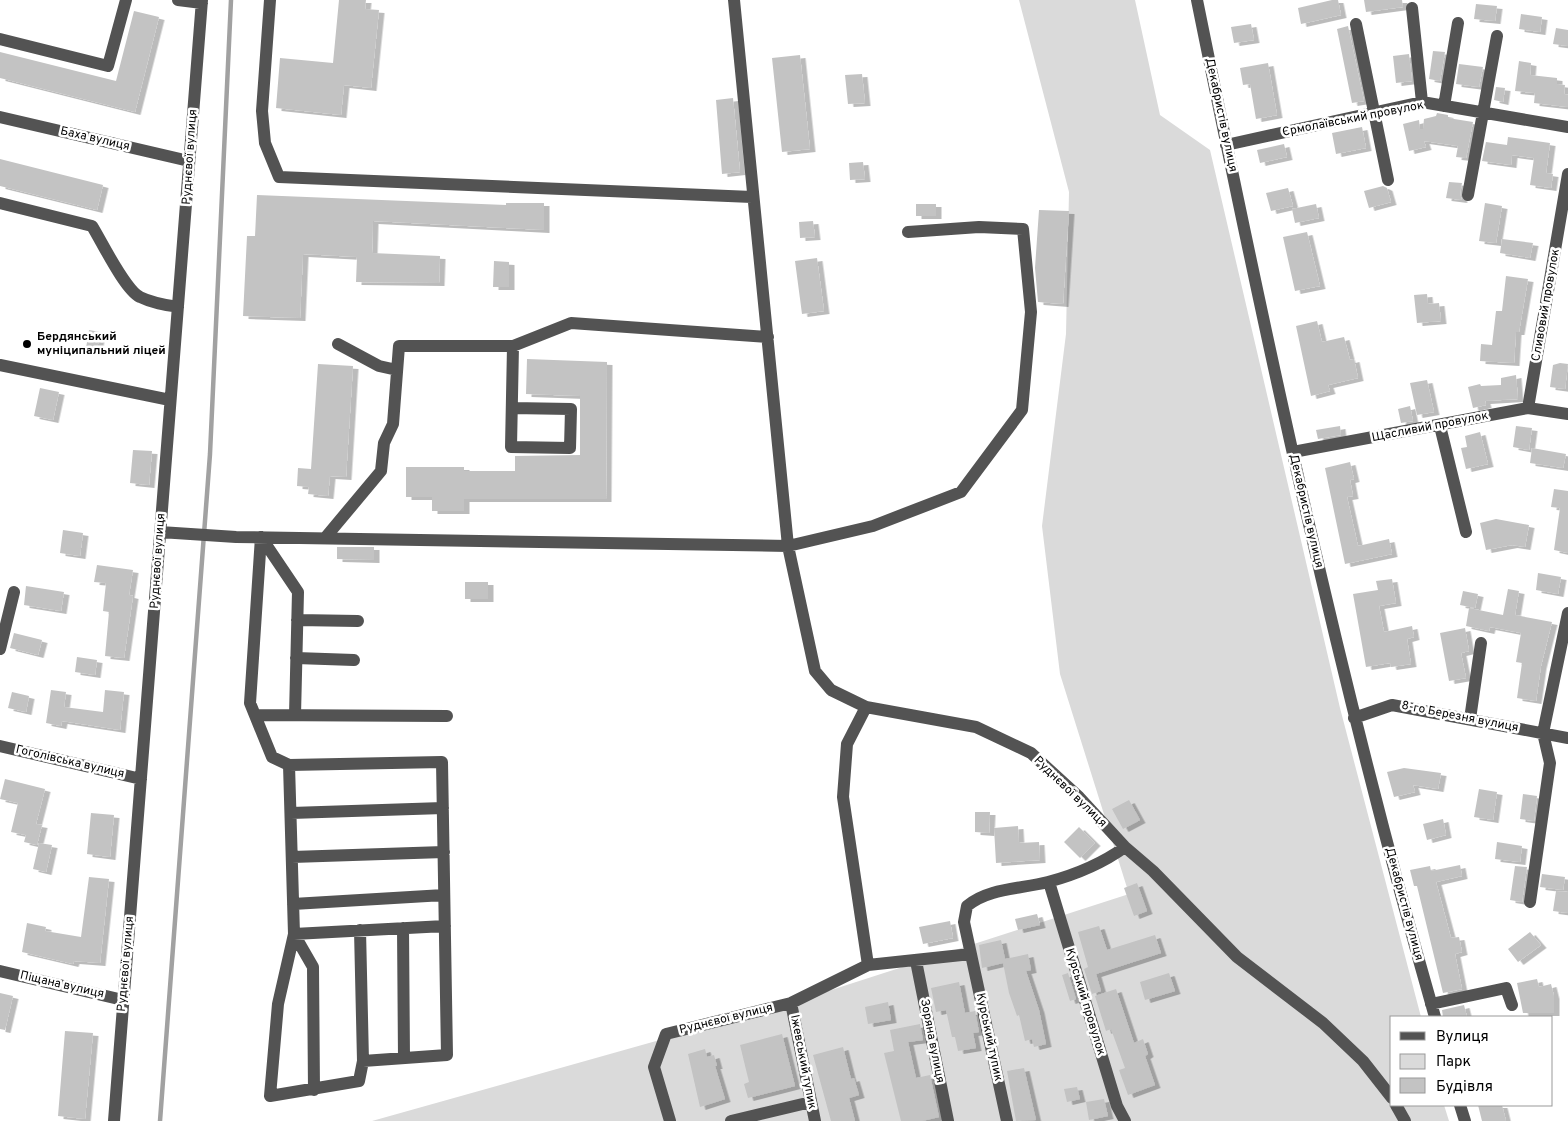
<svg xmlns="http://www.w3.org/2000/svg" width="1568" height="1121" font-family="Overpass,sans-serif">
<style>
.green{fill:#dadada}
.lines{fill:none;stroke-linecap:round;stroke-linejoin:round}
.stream{stroke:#a1a1a1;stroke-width:4.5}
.building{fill:#c3c3c3;filter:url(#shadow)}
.minor{stroke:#535353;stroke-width:12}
.poi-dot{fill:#000;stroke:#fff;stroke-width:2}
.labels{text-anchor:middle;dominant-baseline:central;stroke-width:5;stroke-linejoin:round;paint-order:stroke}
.street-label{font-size:12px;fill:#000;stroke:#fff}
.poi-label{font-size:12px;font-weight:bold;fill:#000;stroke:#fff;text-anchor:start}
</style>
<defs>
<filter id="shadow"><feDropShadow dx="5.5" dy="3" stdDeviation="0" flood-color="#0004"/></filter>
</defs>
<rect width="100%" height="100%" fill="#fff"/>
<path class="green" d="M1019,0H1135L1160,115L1210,150L1340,708L1421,1017H1392V1105H1444L1449,1121H372L791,1003L1129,894L1060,674L1042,526L1066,334L1069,192Z"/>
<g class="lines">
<path class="stream" d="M160,1121L210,454L231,0"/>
</g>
<path class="building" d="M339,0H366L365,9L379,10L371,88L344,85L341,115L276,108L280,58L333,63Z
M1332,0H1338L1341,15L1301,24L1298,8Z
M1364,0H1402L1403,7L1366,12Z
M1476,4L1497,6L1495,21L1474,19Z
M134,11L159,17L135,112L0,78V52L116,81Z
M1521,14L1542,17L1540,32L1519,29Z
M1251,24L1254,40L1234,43L1231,27Z
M1348,26L1364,101L1352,103L1337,29Z
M1556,28L1568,30V46L1553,44Z
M1433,51L1445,52L1440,81L1429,79Z
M1409,54L1412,81L1396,83L1393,56Z
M800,55L810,149L782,152L772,58Z
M1519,61L1531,63L1530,75L1557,78V84L1565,85L1564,94L1568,95V107L1534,103L1535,93L1515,91Z
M1268,63L1277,115L1256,119L1250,84L1243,85L1240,68Z
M1459,64L1483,67L1479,87L1456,84Z
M862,74L865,103L848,104L845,75Z
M1496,87L1505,88L1503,102L1494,100Z
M733,98L740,172L722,174L716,100Z
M1437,113L1448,115V118L1473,122L1466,158L1456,157L1458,146L1424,141L1426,147L1409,151L1403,124L1419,120L1420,129H1423L1424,119L1436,116Z
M1362,127L1366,148L1336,154L1332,133Z
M1508,137L1550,143L1546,173L1553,174L1551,188L1530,185L1534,158L1512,155L1511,165L1482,161L1486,142L1507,145Z
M1284,144L1287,157L1260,163L1257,150Z
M0,159L103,185L97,210L0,186Z
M863,162L865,179L850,180L849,163Z
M1449,182L1462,183L1460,194L1462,200L1446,198Z
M1383,186L1387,188L1391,202L1369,208L1364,191Z
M1288,188L1293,206L1271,211L1266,193Z
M257,195L506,205V203H544V230L373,221L372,253L440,256L439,283L356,282L357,257L303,254L300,318L243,316L247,236H255Z
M1485,203L1502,206L1496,243L1479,241Z
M916,204H936V216H916Z
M1316,204L1319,218L1295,223L1292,209Z
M1039,210L1069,211L1063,304L1038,302L1035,268Z
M813,221L815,237L800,238L799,222Z
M1307,232L1320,286L1295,291L1283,237Z
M1502,239L1533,243L1530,258L1500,253Z
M817,258L824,311L802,314L795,261Z
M494,261L509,262V287H493Z
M1506,276L1528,279L1519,332H1516L1514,363L1480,361L1481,344L1492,345L1496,311H1502Z
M1427,294L1428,304L1439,303L1441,321L1417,323L1414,295Z
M1317,321L1322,342L1344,337L1350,360L1354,359L1358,378L1328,385L1330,391L1311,396L1296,326Z
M89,330L100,332L97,350L86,348Z
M527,359L607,362L606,499H464V511H432V497H406V467H464V471H515V456L580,455V396L526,394Z
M1560,363L1568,364L1565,389L1550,387L1553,365Z
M318,364L353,366L346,477L330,476L328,496L308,494L309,487L297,486L298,468L311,469Z
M1516,375L1518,399L1485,401L1486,405L1473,408L1468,387L1480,384L1481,386L1501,385V378Z
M1427,380L1434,412L1417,415L1410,383Z
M40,388L59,392L53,420L34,416Z
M1410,406L1413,421L1401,423L1398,409Z
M1340,426L1341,435L1318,439L1316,430Z
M1516,426L1532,428L1529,450L1513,447Z
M1480,432L1488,464L1466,469L1461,448L1467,447L1465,436Z
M1532,448L1566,454L1563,468L1530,463Z
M133,450L152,451L149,485L130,483Z
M1350,462L1354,479L1350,480L1353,496L1347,497L1358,546L1389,539L1392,554L1345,564L1325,468Z
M1554,489L1568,491V553L1554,550L1560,508L1551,507Z
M1496,519L1529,525L1525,547L1512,545L1486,550L1480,523Z
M63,530L83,533L80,556L60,553Z
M337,547H374V560L337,559Z
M97,565L133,570L129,595L133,596L124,658L105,656L109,612L103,611L106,583L94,582Z
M1538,573L1561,577L1558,594L1536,590Z
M1392,579L1396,603L1379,606L1384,632L1412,626L1414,637L1407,639L1411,664L1391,667L1390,663L1366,667L1353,594L1378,590L1376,581Z
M465,582H488V599H465Z
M26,586L64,592L61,611L24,605Z
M1508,589L1519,591L1515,615L1552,622L1541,666L1536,701L1517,698L1522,663L1516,662L1521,633L1490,627L1489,631L1466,626L1469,608L1503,615Z
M1463,591L1478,594L1475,608L1460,605Z
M1465,628L1469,651L1461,653L1466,678L1449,681L1440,633Z
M14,633L42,640L38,655L10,648Z
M77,657L97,660L95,675L75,672Z
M51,690L66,692L64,707L103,712L105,690L124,692L120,730L62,721L61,726L46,723Z
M12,692L29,696L26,712L8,708Z
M1404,768L1441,773L1438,789L1413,785L1415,792L1394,797L1387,772Z
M5,779L45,789L36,824L42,825L37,845L24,842L26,835L11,832L18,803L0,799Z
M1479,789L1497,792L1493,820L1474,817Z
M1523,794L1537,796L1534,821L1520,819Z
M1129,800L1140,820L1123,829L1112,809Z
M975,812H990L989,833L975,832Z
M91,813L114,815L110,857L87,854Z
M1443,819L1446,835L1427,840L1423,824Z
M1018,826L1019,843L1039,842L1040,860L996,863L994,828Z
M1079,827L1095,843L1080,858L1064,842Z
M1497,842L1522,846L1520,862L1495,859Z
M39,843L52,845L46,872L33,869Z
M1460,865L1462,876L1436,882L1451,938L1459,937L1462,952L1455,954L1462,989L1443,993L1417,886H1414L1410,870L1430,866L1431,871Z
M1515,866L1527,867L1522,902L1510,900Z
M1542,874L1565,877L1563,890L1540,887Z
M89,877L109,879L100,963L74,961L73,964L22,952L27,923L46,927L45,931L81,937Z
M1137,883L1147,911L1134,916L1124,888Z
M1556,891L1568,892V913L1553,911Z
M1037,914L1040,925L1018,930L1015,919Z
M950,921L953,938L923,944L919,927Z
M1099,926L1107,950L1155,935L1161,953L1096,974L1101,991L1092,994L1084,969L1088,967L1078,932Z
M1530,932L1541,945L1518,962L1508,949Z
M1001,940L1005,959L1028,954L1031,970L1026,971L1039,1010L1046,1044L1034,1047L1032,1039L1025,1041L1019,1015L1017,1016L1009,993L1003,963L982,968L979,945Z
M1068,973L1076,999L1070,1001L1062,975Z
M1169,973L1175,991L1145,1000L1140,982Z
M1537,979L1539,987L1551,984L1554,996V1013H1523L1517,983Z
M959,982L965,1013L975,1011L979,1032L973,1033L976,1048L958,1051L955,1037H952L946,1010L936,1012L931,988Z
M1116,989L1134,1043L1143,1039L1148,1054L1145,1056L1155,1085L1128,1095L1119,1070L1125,1068L1111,1029L1106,1031L1095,996Z
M0,993L13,996L5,1030L0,1029Z
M888,1002L891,1020L868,1024L865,1007Z
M1464,1005L1467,1017H1443L1442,1010Z
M920,1024L923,1040L908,1042L916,1078L930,1075L939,1117L922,1121H901L884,1053L894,1051L890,1030Z
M65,1031L93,1033L85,1119L58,1116Z
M782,1034L795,1086L748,1098L744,1084L749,1082L740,1045Z
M843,1047L851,1079L854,1078L859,1095L849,1098L855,1121H831L813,1055Z
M705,1049L707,1057L714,1055L717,1066H715L725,1099L700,1107L688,1054Z
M1024,1068L1036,1120L1016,1121L1007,1071Z
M1077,1087L1080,1099L1067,1102L1064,1089Z
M1104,1099L1108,1116L1089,1120L1086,1102Z
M1478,1105H1502L1506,1121H1482Z"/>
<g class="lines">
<path class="minor" d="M178,0L202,3
M270,0L262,111L265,143L279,177L752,197
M734,0L788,546L815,671L831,690L866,707
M1197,0C1266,341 1339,682 1435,1017
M1412,8L1422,102
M1356,24L1388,180
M0,39L108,66L126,0
M1444,106L1458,23
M0,117L189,161
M1226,145L1422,102L1568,127
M1468,195L1497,36
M0,203L92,226C102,242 125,290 140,297C152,303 165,305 178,307
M338,344L379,366L397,370
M0,365L170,400
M512,408L571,409L570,448L511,447L513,346
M1528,408L1568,174
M1440,426L1466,532
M1293,452L1528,408L1568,414
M160,532L236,537L788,546L873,526L961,492L1022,410L1031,312L1023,229L979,227L908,232
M261,537L250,703L272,757L289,765L442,762C444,860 446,958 447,1055L363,1061L359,1081L270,1096L278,1004L294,934L445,926
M261,537L298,592L295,715
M325,538L381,471L384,443L393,424L399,346H513L571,323L768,337
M297,620L358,621
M0,649L14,592
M296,658L354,660
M255,715L447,716
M1354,718L1392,705L1568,738
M1470,719L1481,643
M0,746L141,779
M289,765L294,934L313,967L314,1090
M291,813L443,808
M292,857L444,852
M1049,882L1117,1106L1125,1121
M1530,902L1550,763L1543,733L1568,613
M293,904L444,895
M403,928L404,1058
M360,930L363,1061
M916,961L948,1121
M868,965L843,797L847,744L866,707L976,727L1031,753L1079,797L1125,847L1153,871L1237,957L1323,1023L1363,1061L1392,1098
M0,971L123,1000
M791,1003L815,1121
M1431,1004L1506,988L1512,1005
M1396,1105L1405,1121
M1460,1105L1465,1121
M114,1121L202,0
M670,1121L654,1067L666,1034L791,1003L868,965L971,954
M731,1121L811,1102
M1007,1121L964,922L967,906C988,888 1021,889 1048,882C1074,875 1103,863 1125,847"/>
</g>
<circle class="poi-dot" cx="27" cy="344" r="5"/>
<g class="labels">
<g class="street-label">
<text transform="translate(1221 115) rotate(78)">Декабристів вулиця</text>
<text transform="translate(1353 119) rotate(-11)">Єрмолаївський провулок</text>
<text transform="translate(95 139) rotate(13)">Баха вулиця</text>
<text transform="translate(190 157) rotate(-86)">Руднєвої вулиця</text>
<text transform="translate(1546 305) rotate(-80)">Сливовий провулок</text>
<text transform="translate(1430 427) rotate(-11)">Щасливий провулок</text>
<text transform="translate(1306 511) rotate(77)">Декабристів вулиця</text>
<text transform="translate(158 561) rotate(-86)">Руднєвої вулиця</text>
<text transform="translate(1460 717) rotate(11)">8-го Березня вулиця</text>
<text transform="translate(70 762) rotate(13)">Гоголівська вулиця</text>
<text transform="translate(1070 792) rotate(44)">Руднєвої вулиця</text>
<text transform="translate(1404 904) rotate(75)">Декабристів вулиця</text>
<text transform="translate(126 964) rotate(-85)">Руднєвої вулиця</text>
<text transform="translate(62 985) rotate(13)">Піщана вулиця</text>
<text transform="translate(1085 1002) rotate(73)">Курський провулок</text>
<text transform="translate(726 1019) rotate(-14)">Руднєвої вулиця</text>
<text transform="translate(989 1037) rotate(78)">Курський тупик</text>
<text transform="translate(932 1041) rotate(79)">Зоряна вулиця</text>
<text transform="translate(803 1062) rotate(79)">Іжевський тупик</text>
</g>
<g class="poi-label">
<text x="37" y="337">Бердянський<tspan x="37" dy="14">муніципальний ліцей</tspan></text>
</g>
</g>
<rect x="1390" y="1016" width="162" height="90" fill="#ffffff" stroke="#999999"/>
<rect x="1400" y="1032" width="25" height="8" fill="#535353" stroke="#999999"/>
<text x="1436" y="1041" font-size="15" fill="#000000">Вулиця</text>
<rect x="1400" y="1054" width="25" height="15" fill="#dadada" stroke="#999999"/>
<text x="1436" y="1066" font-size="15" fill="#000000">Парк</text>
<rect x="1400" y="1078" width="25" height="15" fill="#c3c3c3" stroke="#999999"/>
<text x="1436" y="1091" font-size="15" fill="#000000">Будівля</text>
</svg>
